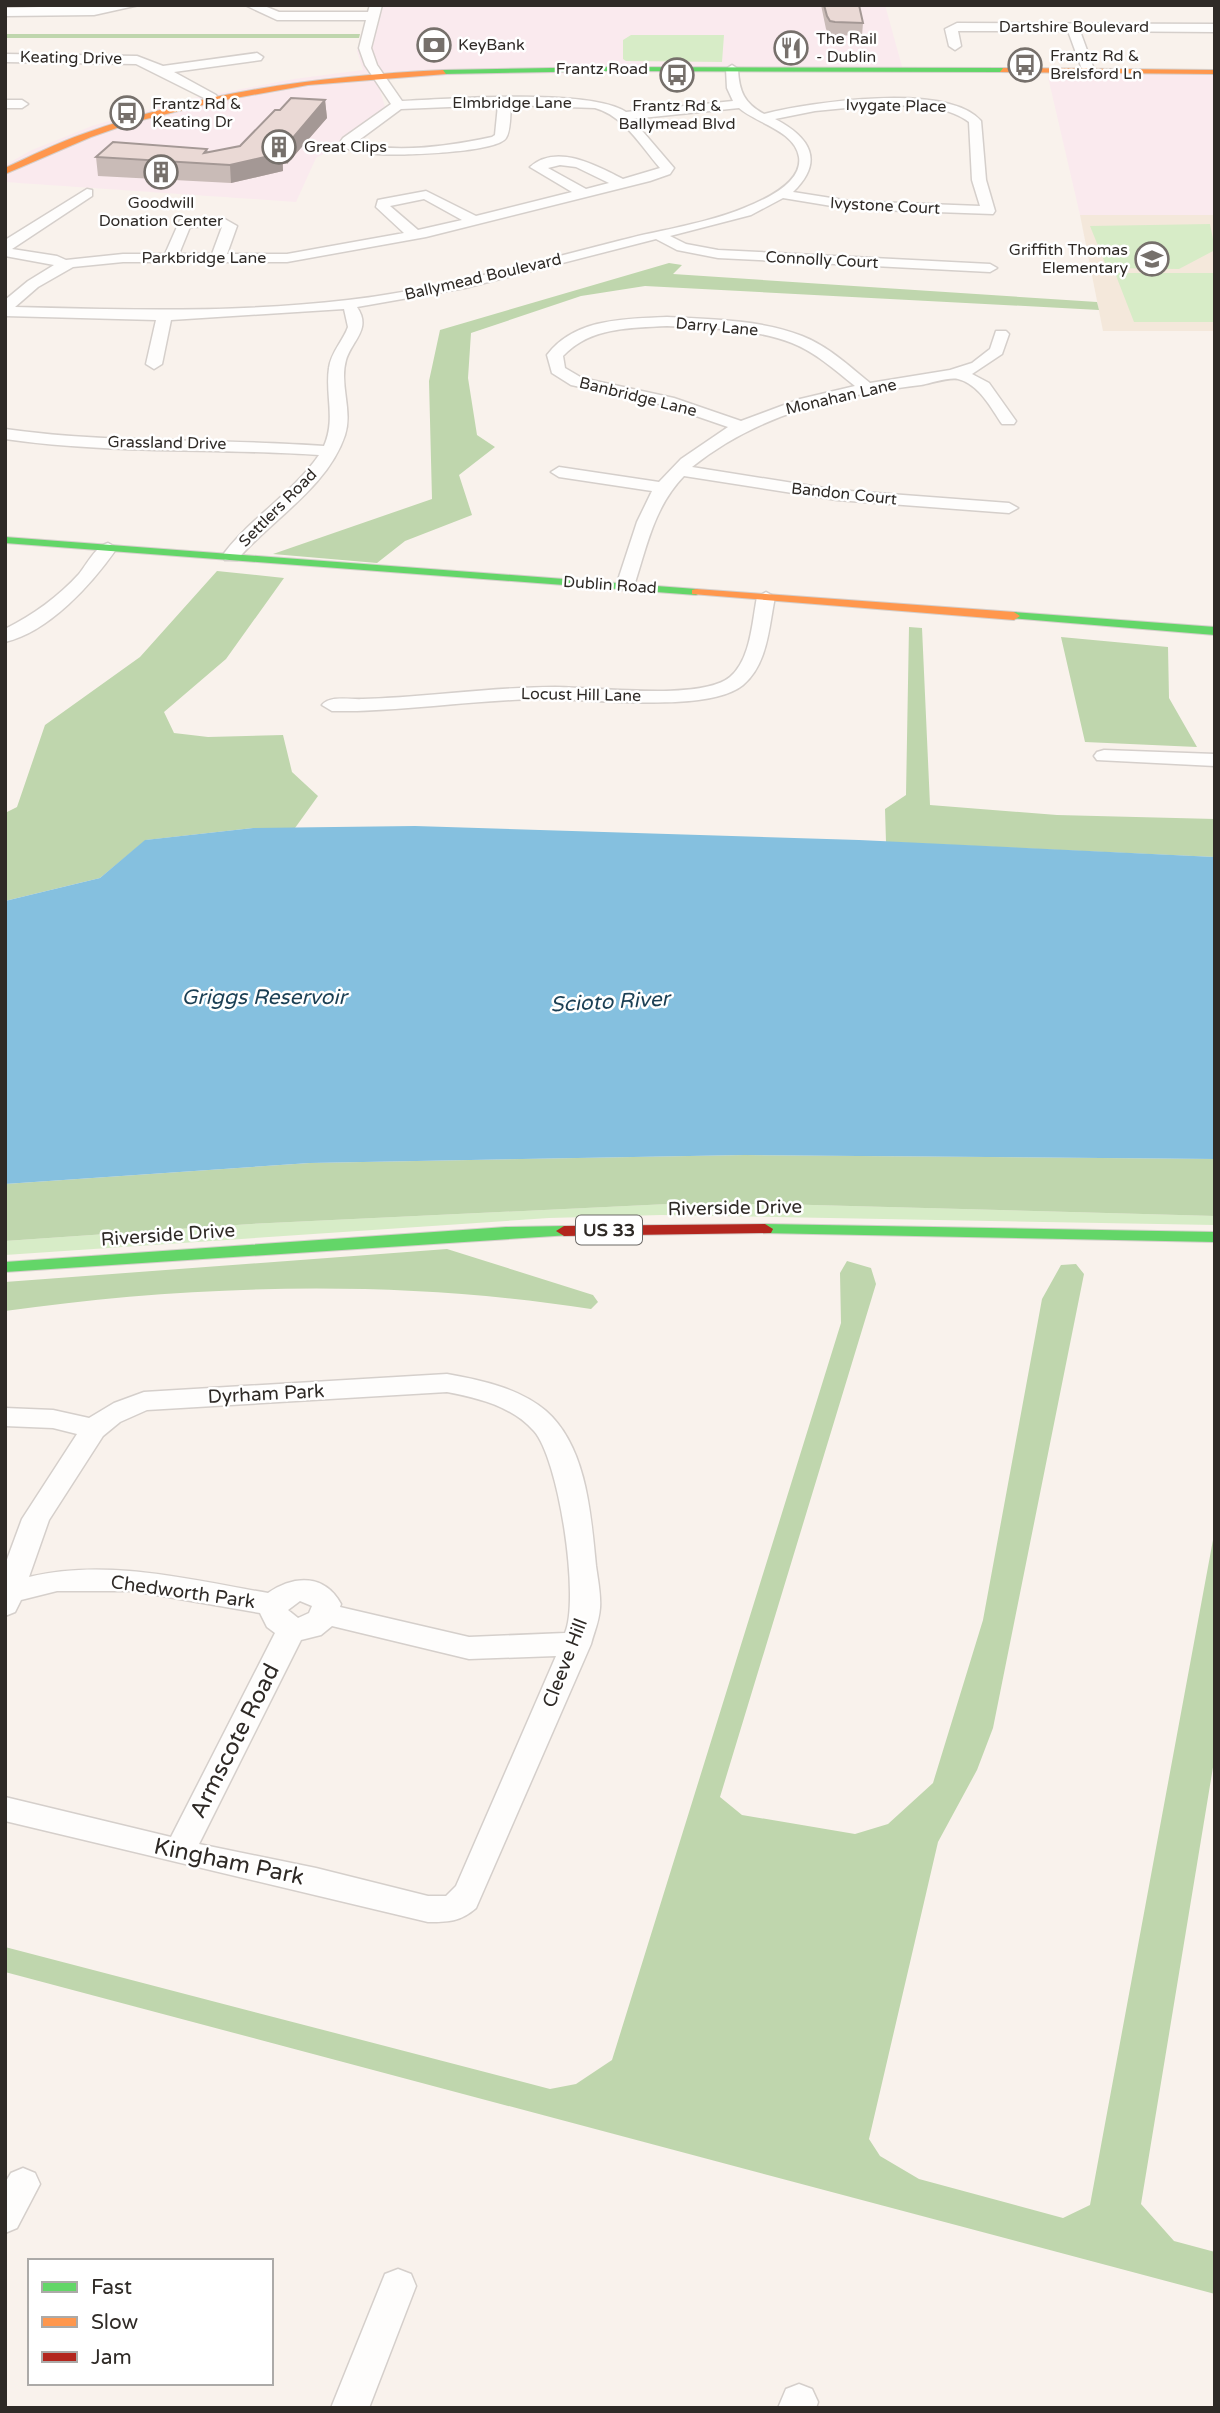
<svg xmlns="http://www.w3.org/2000/svg" width="1220" height="2413" font-family="'Varela Round',sans-serif">
<style>
.commercial{fill:#faeaee}
.education{fill:#f4e8db}
.green{fill:#d7ecc7}
.forest{fill:#bfd6ad}
.water{fill:#85c0df}
.lines{fill:none;stroke-linecap:round;stroke-linejoin:round}
.street-casing{stroke:#d5cfcb;stroke-width:3}
.fast-casing{stroke:#d5cfcb;stroke-width:2}
.slow-casing{stroke:#d5cfcb;stroke-width:2}
.jam-casing{stroke:#d5cfcb;stroke-width:2}
.street{fill:#fefdfc;fill-rule:evenodd}
.fast{fill:#63d668;fill-rule:evenodd}
.slow{fill:#ff974d;fill-rule:evenodd}
.jam{fill:#b3261e;fill-rule:evenodd}
.wall{fill:#c9bbb7}
.shaded-wall{fill:#a49895}
.building{fill:#ead9d5;stroke:#a49895;stroke-width:2}
.labels{text-anchor:middle;dominant-baseline:central;stroke-width:5;stroke-linejoin:round;paint-order:stroke}
.far-street-label{font-size:16px;fill:#2f2a26;stroke:#fff}
.far-poi-label{font-size:16px;fill:#2f2a26;stroke:#fff;text-anchor:start}
.shield{fill:#fff;stroke:#6d6a67;stroke-width:2}
.shield-label{font-size:18px;font-weight:bold;fill:#2f2a26}
.street-label{font-size:19px;fill:#2f2a26;stroke:#fff}
.water-label{font-size:21px;font-style:italic;fill:#1a3f54;stroke:#fff}
.near-street-label{font-size:23px;fill:#2f2a26;stroke:#fff}
</style>
<rect width="100%" height="100%" fill="#f9f2ec"/>
<path class="commercial" d="M369,5H885L903,70L463,75L377,80L385,107L340,140L336,147L316,158L296,202L5,182V165L32,150L92,126L183,100L294,79L363,70L357,51Z
M1215,71V215H1080L1048,77Z"/>
<path class="education" d="M1080,215H1215V331H1103Z"/>
<path class="green" d="M631,35H724L722,62L626,61L623,59V40Z
M1210,224L1215,250L1179,269L1107,268L1090,226Z
M1115,273H1215V322H1134Z
M668,1204H776L1215,1216V1225L661,1215L549,1218L5,1255V1241L251,1224Z"/>
<path class="forest" d="M5,34H360L359,38H5Z
M669,263L682,265L673,274L1097,302L1099,310L645,286L581,296L471,333L468,378L477,435L495,447L459,475L472,515L405,541L377,563L273,554L432,499L429,381L440,330Z
M217,571L284,578L226,659L164,712L174,733L208,737L283,735L292,772L318,796L295,828H253L146,840L100,878L5,901V813L17,807L45,725L140,657Z
M909,627L922,628L930,805L1057,815L1215,819V857L886,842L885,809L906,795Z
M1061,637L1168,647L1169,698L1197,747L1085,742Z
M745,1155L1215,1159V1216L776,1204H668L251,1224L5,1241V1184L310,1163Z
M447,1249L593,1295L598,1302L591,1309C401,1279 195,1284 5,1311V1282Z
M847,1261L871,1268L876,1284L720,1797L742,1815L855,1834L888,1824L933,1783L983,1620L1042,1299L1061,1265L1076,1264L1084,1274L993,1728L977,1770L938,1842L869,2139L880,2156L919,2179L1063,2218L1090,2205L1215,1529V1755L1141,2204L1174,2241L1215,2252V2294L5,1972V1947L550,2089L576,2084L612,2060L841,1323L840,1273Z"/>
<path class="water" d="M415,826L859,840L1215,857V1159L745,1155L310,1163L5,1184V901L100,878L145,840L253,828Z"/>
<g class="lines">
<defs>
<path id="street" d="M108,5H139L94,15L5,16V8Z
M245,5H262L279,12H368L370,5H382L371,48L377,65L402,101C449,99 591,88 626,112L733,101L727,88L726,69L732,65L738,69C739,91 744,103 764,114C811,102 947,82 981,121L986,180L995,211L993,214L850,209L783,198L751,215L670,236L686,244L718,250L990,264L997,268L990,272L718,258L677,250L656,239L465,288L357,307C372,329 352,340 346,360C339,385 353,410 345,435C328,487 271,520 237,560H225L222,556C250,518 292,494 319,455C215,448 108,454 5,439V429C110,444 218,438 324,446C336,419 325,395 329,368C331,352 343,341 348,327L344,309L171,320L162,364L154,369L146,364L156,320L5,316V300L28,281L54,265L5,256V240L87,189L92,190V196L12,249L57,256L66,260L123,254H165L180,220L223,218L237,226L227,254H287L404,233L376,207L378,200L383,199L426,191L476,216L572,192L530,167C557,143 597,166 623,179L660,168C641,146 624,116 595,108L511,105C510,114 511,130 506,138C497,153 396,156 377,154C366,153 355,151 344,148L341,141L343,138L391,104L365,65L359,48L366,20H277ZM498,105L495,135L492,137C450,146 397,154 355,143L401,109ZM856,107C890,106 940,100 969,122L972,180L980,206L850,201L793,192C825,161 810,137 775,119L815,111ZM739,108C756,123 795,131 799,157C803,183 764,200 744,208C708,223 660,230 622,240C531,263 441,289 348,300C237,313 126,310 15,307L38,287L73,267L123,262H287L426,237L650,181L670,174L674,168L632,119ZM560,165L576,167L609,183L586,189L548,168ZM424,199L462,220L418,230L390,206ZM220,226L222,227L212,254H179L190,227Z
M957,23L1215,24V32L1080,31L1095,72L1089,76L1083,72L1068,31H958L961,46L955,50L949,46L945,29Z
M257,53L263,57L261,60L174,72L216,95L218,98L212,102L136,64L5,62V54L137,56L163,66Z
M5,100H22L28,104L22,108H5Z
M667,317C712,319 761,320 802,336C828,346 849,366 870,383L950,370L972,363L990,349L996,331H1006L1009,334L1002,354L972,374L989,383L1016,421L1014,424H1002C991,408 979,384 958,379C949,377 932,383 921,385C838,395 758,414 692,467L837,490L1009,503L1018,508L1009,513L837,500L684,476C654,507 647,546 634,586L631,590H619L616,586L637,522L652,491L559,477L551,472L559,467L659,482L681,459L728,427L664,405L571,385L552,373L547,355C575,318 625,319 667,317ZM667,326C708,328 753,328 792,343C815,352 835,370 855,386L800,399L741,421L674,398L582,378L565,368L563,356C590,327 630,328 667,326Z
M108,543L117,548C92,584 49,632 5,642V629C33,615 58,597 79,574C87,564 96,546 108,543Z
M766,592L775,597C769,626 768,664 743,685C706,715 581,697 533,699C474,701 416,709 357,711H332L322,705C330,695 351,700 363,699C427,697 491,687 555,687C595,687 701,701 730,677C751,659 752,622 757,597Z
M1104,750L1215,754V766L1097,760L1094,756L1097,752Z
M447,1374C481,1380 519,1388 546,1411C587,1447 591,1516 596,1566C598,1580 601,1595 600,1608C599,1622 594,1632 591,1644L476,1908C460,1922 448,1922 428,1922L5,1821V1797L171,1837L275,1633L267,1627L260,1613L133,1591H57L21,1600L15,1612L5,1616V1565L22,1519L77,1434L53,1428L5,1426V1408L53,1410L89,1418L114,1403L144,1392ZM447,1392C478,1398 512,1406 534,1431C559,1459 580,1599 565,1633L469,1637L340,1607L341,1604C325,1574 294,1575 268,1593C190,1580 108,1558 29,1577L49,1520L103,1436L120,1422L147,1410ZM300,1601L312,1606L309,1613L298,1618L288,1610ZM332,1626L469,1659L556,1656L456,1886L446,1896H428L316,1868L199,1844L301,1640L321,1635Z
M23,2168L35,2173L40,2184L17,2228L5,2233V2183L11,2173Z
M398,2269L411,2274L416,2286L369,2408H331L385,2274Z
M799,2384L812,2389L818,2402L816,2408H778L786,2389Z"/>
<path id="fast" d="M609,67L1003,68L1007,70L1003,72L609,71L443,74L439,72L443,70Z
M5,537L696,589L702,592L696,595L5,543Z
M1014,612L1215,627V635L1010,618L1008,616Z
M765,1224L1215,1232V1242L759,1233L757,1229Z
M564,1226L572,1231L570,1235L5,1272V1262L506,1227Z"/>
<path id="slow" d="M1003,68L1215,70V74L1000,72Z
M443,70L446,74L308,85L219,101L134,122L91,137L5,174V168C31,156 57,143 83,134C199,92 321,76 443,70Z
M696,589L1014,612L1020,616L1014,620L692,594V590Z"/>
<path id="jam" d="M765,1224L773,1229L771,1233L564,1236L556,1231L564,1226Z"/>
</defs>
<use href="#street" class="street-casing"/>
<use href="#fast" class="fast-casing"/>
<use href="#slow" class="slow-casing"/>
<use href="#jam" class="jam-casing"/>
<use href="#street" class="street"/>
<use href="#fast" class="fast"/>
<use href="#slow" class="slow"/>
<use href="#jam" class="jam"/>
</g>
<path class="wall" d="M821,5H859L863,23L862,36L834,35L829,34L826,29Z
M325,100L327,118L287,164L283,163V171L231,183L98,176L96,157L207,149L208,152L240,146L280,110Z"/>
<path class="shaded-wall" d="M325,100L327,118L287,164L286,146Z
M282,153L283,171L231,183L230,165Z"/>
<path class="building" d="M824,5H859L863,23L835,22L830,21L827,16Z
M291,98L325,100L286,146L280,145L282,153L230,165L96,157L113,142L207,149L204,153L240,146L275,110H280Z"/>
<defs>
<symbol id="bank-ring" viewBox="-11 -11 22 22"><circle r="9.5" fill="#fff" stroke="#76706b" stroke-width="1.5"/><path d="M-6-4H6V4H-6ZM0-2.3a2.3 2.3 0 1 0 0 4.6a2.3 2.3 0 1 0 0-4.6Z" fill="#76706b"/></symbol>
<symbol id="restaurant-ring" viewBox="-11 -11 22 22"><circle r="9.5" fill="#fff" stroke="#76706b" stroke-width="1.5"/><path d="M-5-6h1v4h1v-4h1v4h1v-4h1v5L-1.5 .5V6h-2V.5L-5-1ZM5-6V6H3V1.5H1.5Q1.5-4 5-6Z" fill="#76706b"/></symbol>
<symbol id="bus-ring" viewBox="-11 -11 22 22"><circle r="9.5" fill="#fff" stroke="#76706b" stroke-width="1.5"/><path d="M-5-6H5V4H4V6H2V4H-2V6H-4V4H-5ZM-3.5-4V0h7V-4ZM-3.5 1.2v1.5H-2V1.2ZM2 1.2v1.5H3.5V1.2Z" fill="#76706b"/></symbol>
<symbol id="building-ring" viewBox="-11 -11 22 22"><circle r="9.5" fill="#fff" stroke="#76706b" stroke-width="1.5"/><path d="M-4-6H4V6H1V3H-1V6H-4ZM-2.5-4.3h1.7v1.8h-1.7ZM.8-4.3h1.7v1.8H.8ZM-2.5-1h1.7V.8h-1.7ZM.8-1h1.7V.8H.8Z" fill="#76706b"/></symbol>
<symbol id="school-ring" viewBox="-11 -11 22 22"><circle r="9.5" fill="#fff" stroke="#76706b" stroke-width="1.5"/><path d="M0-5L7-2L0 1L-7-2ZM-4 1L0 2.5L4 1V4Q0 6-4 4Z" fill="#76706b"/></symbol>
</defs>
<g fill-rule="evenodd">
<use href="#bank-ring" x="415" y="26" width="38" height="38"/>
<use href="#restaurant-ring" x="772" y="29" width="38" height="38"/>
<use href="#bus-ring" x="1006" y="46" width="38" height="38"/>
<use href="#bus-ring" x="658" y="56" width="38" height="38"/>
<use href="#bus-ring" x="108" y="94" width="38" height="38"/>
<use href="#building-ring" x="260" y="128" width="38" height="38"/>
<use href="#building-ring" x="142" y="153" width="38" height="38"/>
<use href="#school-ring" x="1133" y="240" width="38" height="38"/>
</g>
<g class="labels">
<g class="far-street-label">
<text x="1074" y="27">Dartshire Boulevard</text>
<text transform="translate(71 58) rotate(1)">Keating Drive</text>
<text x="602" y="69">Frantz Road</text>
<text x="512" y="103">Elmbridge Lane</text>
<text transform="translate(896 106) rotate(1)">Ivygate Place</text>
<text transform="translate(885 206) rotate(3)">Ivystone Court</text>
<text x="204" y="258">Parkbridge Lane</text>
<text transform="translate(822 260) rotate(3)">Connolly Court</text>
<text transform="translate(483 277) rotate(-13)">Ballymead Boulevard</text>
<text transform="translate(717 327) rotate(5)">Darry Lane</text>
<text transform="translate(638 397) rotate(14)">Banbridge Lane</text>
<text transform="translate(841 397) rotate(-13)">Monahan Lane</text>
<text transform="translate(167 443) rotate(1)">Grassland Drive</text>
<text transform="translate(844 494) rotate(6)">Bandon Court</text>
<text transform="translate(278 508) rotate(-45)">Settlers Road</text>
<text transform="translate(610 585) rotate(4)">Dublin Road</text>
<text transform="translate(581 695) rotate(1)">Locust Hill Lane</text>
</g>
<g class="far-poi-label">
<text x="816" y="39">The Rail<tspan x="816" dy="18">- Dublin</tspan></text>
<text x="458" y="45">KeyBank</text>
<text x="1050" y="56">Frantz Rd &amp;<tspan x="1050" dy="18">Brelsford Ln</tspan></text>
<text x="152" y="104">Frantz Rd &amp;<tspan x="152" dy="18">Keating Dr</tspan></text>
<text x="677" y="106" text-anchor="middle">Frantz Rd &amp;<tspan x="677" dy="18">Ballymead Blvd</tspan></text>
<text x="304" y="147">Great Clips</text>
<text x="161" y="203" text-anchor="middle">Goodwill<tspan x="161" dy="18">Donation Center</tspan></text>
<text x="1128" y="250" text-anchor="end">Griffith Thomas<tspan x="1128" dy="18">Elementary</tspan></text>
</g>
<rect class="shield" x="576" y="1215.5" width="66" height="29" rx="5"/>
<g class="shield-label">
<text x="609" y="1230">US 33</text>
</g>
<g class="street-label">
<text transform="translate(735 1208) rotate(-1)">Riverside Drive</text>
<text transform="translate(168 1235) rotate(-4)">Riverside Drive</text>
<text transform="translate(266 1394) rotate(-3)">Dyrham Park</text>
<text transform="translate(183 1592) rotate(8)">Chedworth Park</text>
<text transform="translate(565 1663) rotate(-69)">Cleeve Hill</text>
</g>
<g class="water-label">
<text x="264" y="997">Griggs Reservoir</text>
<text transform="translate(610 1002) rotate(-3)">Scioto River</text>
</g>
<g class="near-street-label">
<text transform="translate(235 1741) rotate(-63)">Armscote Road</text>
<text transform="translate(229 1862) rotate(12)">Kingham Park</text>
</g>
</g>
<rect width="1220" height="2413" fill="none" stroke="#2f2a26" stroke-width="14"/>
<rect x="28" y="2259" width="245" height="126" fill="#ffffff" stroke="#acaaa8" stroke-width="2"/>
<rect x="42" y="2282" width="35" height="10" fill="#63d668" stroke="#acaaa8" stroke-width="2"/>
<text x="91" y="2294" font-size="21" fill="#2f2a26">Fast</text>
<rect x="42" y="2317" width="35" height="10" fill="#ff974d" stroke="#acaaa8" stroke-width="2"/>
<text x="91" y="2329" font-size="21" fill="#2f2a26">Slow</text>
<rect x="42" y="2352" width="35" height="10" fill="#b3261e" stroke="#acaaa8" stroke-width="2"/>
<text x="91" y="2364" font-size="21" fill="#2f2a26">Jam</text>
</svg>
